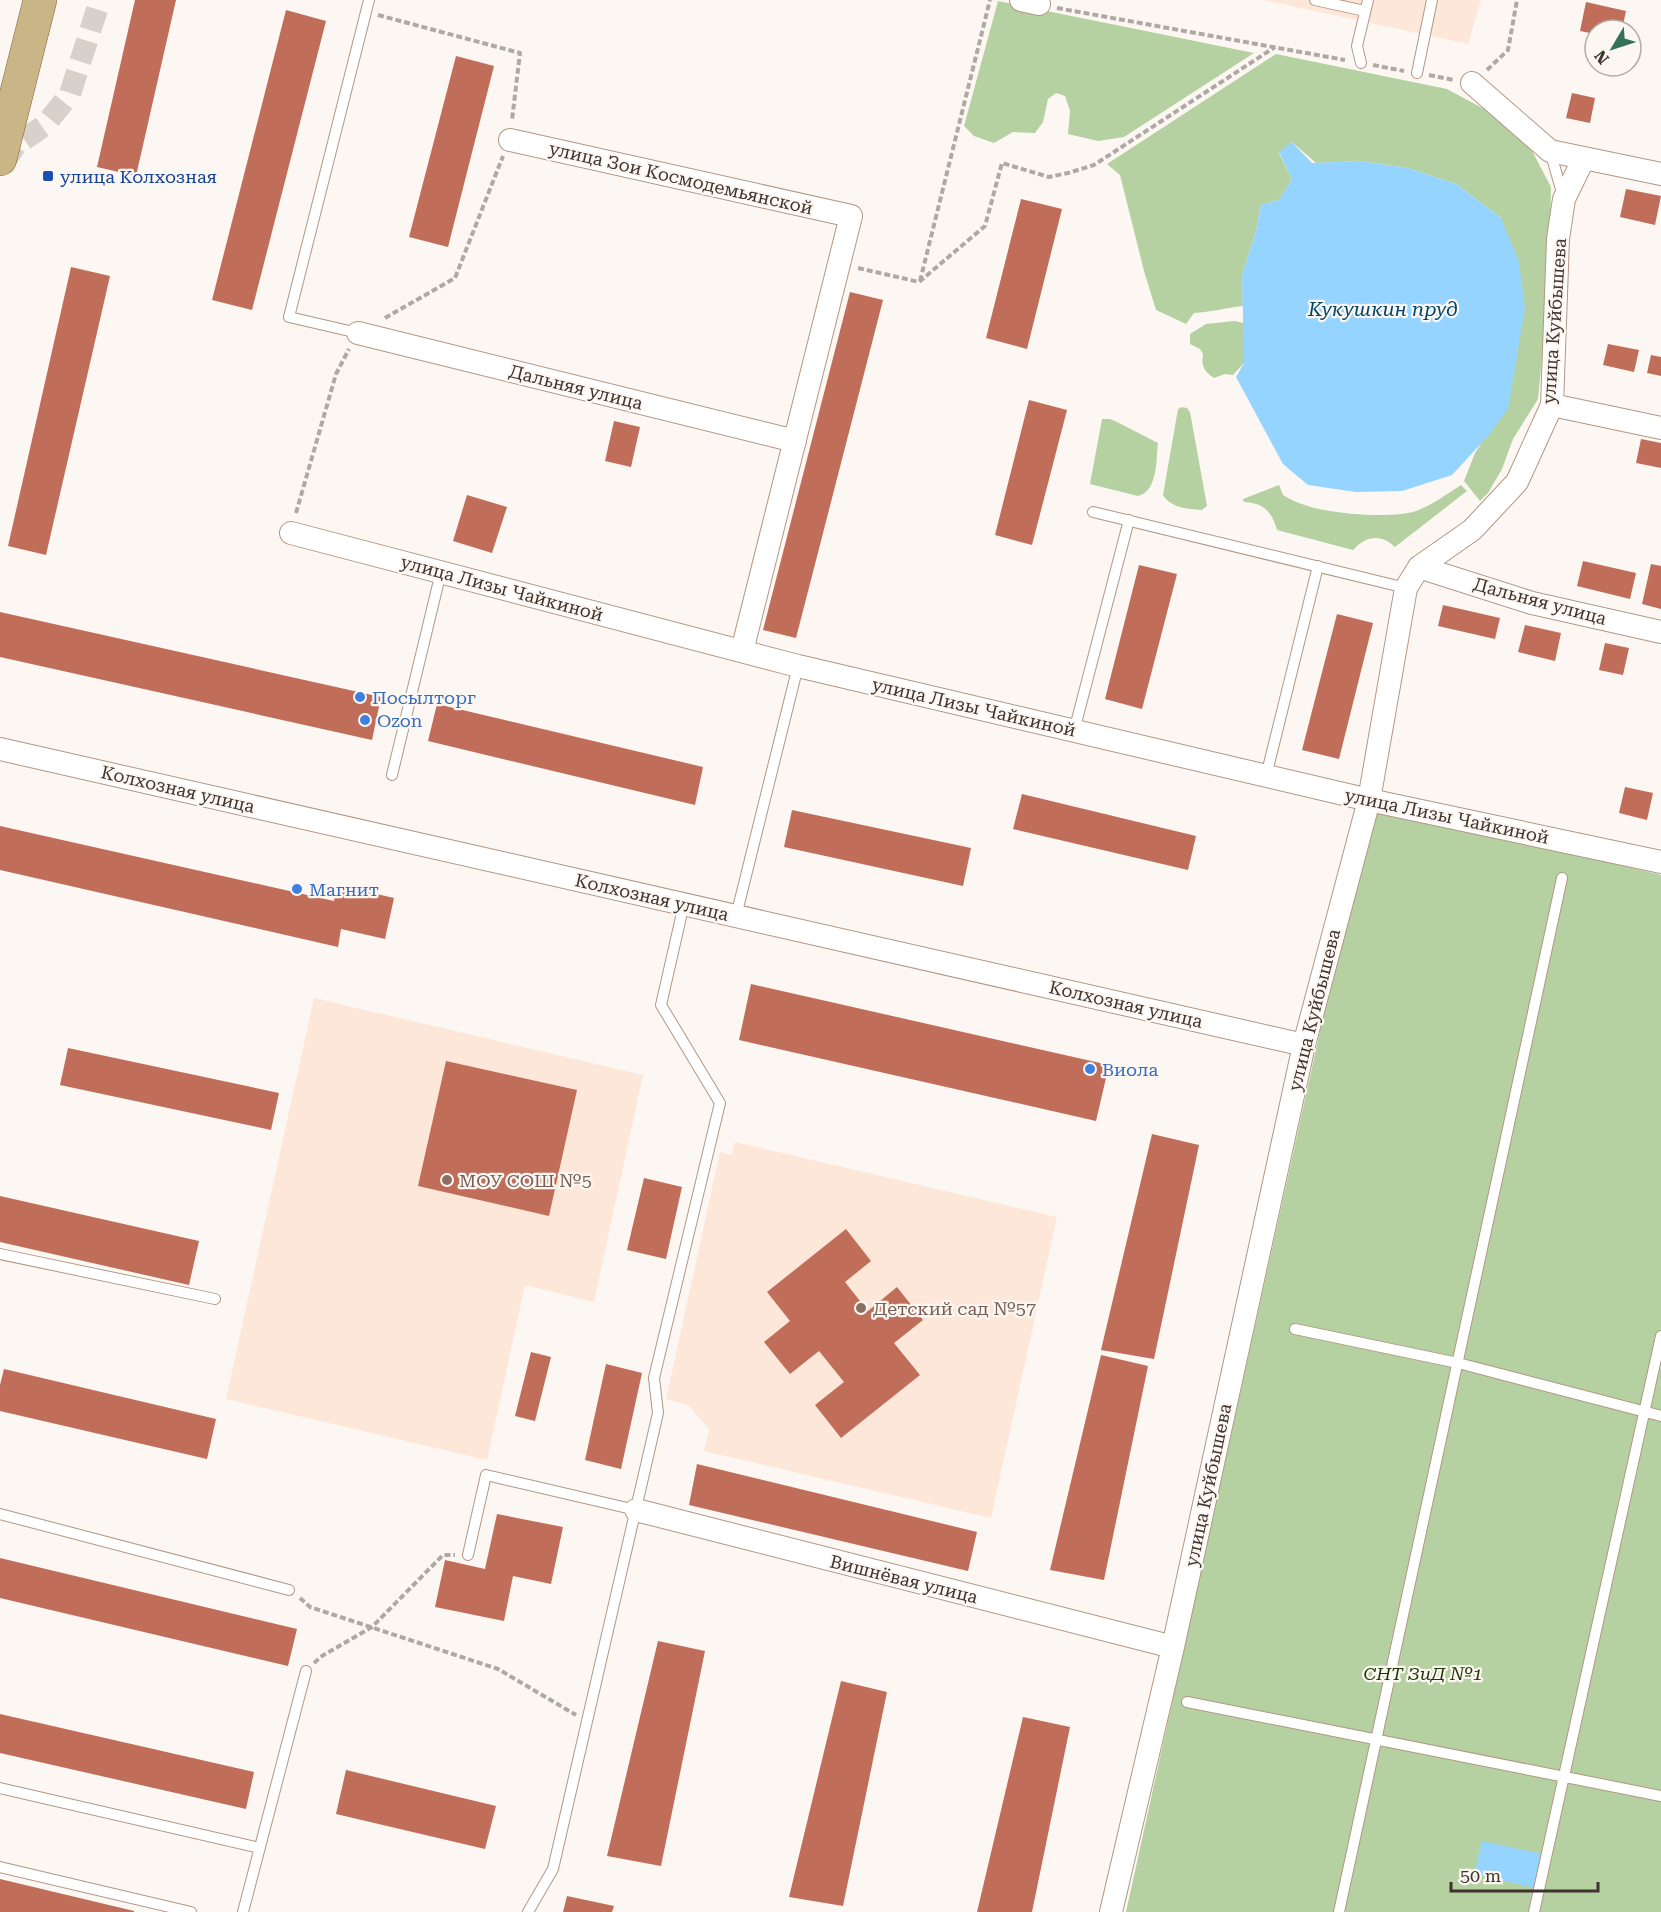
<svg xmlns="http://www.w3.org/2000/svg" width="1661" height="1912" font-family="'Roboto Serif',serif">
<style>
.built{fill:#fde7d9}
.green{fill:#b5d1a1}
.water{fill:#94d4ff}
.building{fill:#c06d5a}
.lines{fill:none;stroke-linecap:round;stroke-linejoin:round}
.street-tunnel{stroke:#d7d0cb;stroke-width:22;stroke-dasharray:22 11;stroke-linecap:butt}
.lane-casing{stroke:#b29784;stroke-width:12}
.street-casing{stroke:#b29784;stroke-width:24}
.primary-casing{stroke:#836833;stroke-width:34}
.path{stroke:#b0a8a3;stroke-width:4;stroke-dasharray:6 3;stroke-linecap:butt}
.lane{stroke:#fff;stroke-width:10}
.street{stroke:#fff;stroke-width:22}
.primary{stroke:#cab586;stroke-width:33}
.transit-dot{fill:#1a4fb4;stroke:#fdf7f3;stroke-width:2}
.shop-dot{fill:#3f7fe0;stroke:#fdf7f3;stroke-width:2}
.education-dot{fill:#8d6e63;stroke:#fdf7f3;stroke-width:2}
.labels{text-anchor:middle;dominant-baseline:central;stroke-width:4.5;stroke-linejoin:round;paint-order:stroke}
.transit-label{font-size:18px;fill:#164399;stroke:#fdf7f3;text-anchor:start}
.street-label{font-size:18px;fill:#3f342d;stroke:#fdf7f3}
.shop-label{font-size:18px;fill:#366cbe;stroke:#fdf7f3;text-anchor:start}
.education-label{font-size:18px;fill:#785e54;stroke:#fdf7f3;text-anchor:start}
.park-label{font-size:18px;font-style:italic;fill:#1d3700;stroke:#fdf7f3}
.water-label{font-size:20px;font-style:italic;fill:#02476a;stroke:#fdf7f3}
</style>
<rect width="100%" height="100%" fill="#fdf7f3"/>
<path class="built" d="M1263,0H1481L1468,44Z
M314,998L643,1075L594,1302L525,1285L487,1460L226,1399Z
M735,1142L1057,1217L991,1518L704,1451L709,1429L688,1405L666,1399L720,1152L732,1155Z"/>
<path class="green" d="M998,1L1254,53L1124,137L1098,141L1068,134L1070,111L1065,96L1056,93L1048,99L1043,122L1035,133L1013,132L994,143L974,136L964,126Z
M1276,54L1447,89L1484,109L1530,147L1551,187L1549,285L1538,399L1513,439L1502,469L1488,493L1480,501L1464,481L1475,453L1485,437L1501,218L1456,184L1408,168L1360,161L1316,163L1292,142L1279,153L1292,179L1279,200L1261,205L1256,231L1242,275L1243,306C1226,308 1211,312 1194,313L1186,324L1156,310L1144,271L1120,175L1107,164Z
M1234,321L1244,323V363L1233,375L1225,374L1214,378C1204,371 1201,366 1203,354L1200,349L1190,344V334L1206,324Z
M1182,407L1187,408L1190,412L1207,506L1202,510C1188,509 1171,508 1163,495L1178,409Z
M1102,419H1110L1117,422L1158,443C1156,460 1158,491 1138,496L1090,484Z
M1279,485L1283,495C1290,499 1297,503 1305,505C1327,514 1394,519 1416,511C1432,505 1447,494 1461,485L1467,491L1395,547C1381,533 1365,536 1353,550L1277,530C1272,512 1264,503 1244,502L1243,499Z
M1370,804L1661,875V1912H1126Z"/>
<path class="water" d="M1292,142L1312,163L1360,161L1408,168L1456,184L1501,218L1519,262L1525,308L1508,409L1488,436L1452,475L1402,491L1356,492L1308,485L1283,464L1236,377L1244,363L1242,275L1256,231L1261,205L1279,200L1292,179L1279,152Z
M1482,1841L1547,1855L1539,1889L1474,1874Z"/>
<path class="building" d="M135,0H176L136,176L97,167Z
M1586,2L1626,11L1622,30H1595V34L1580,31Z
M286,10L326,21L252,310L212,300Z
M456,56L494,66L448,247L409,237Z
M1572,93L1595,98L1590,123L1566,118Z
M1626,189L1661,196L1655,225L1620,217Z
M1021,199L1062,209L1027,349L986,338Z
M71,267L110,276L46,555L8,546Z
M850,292L883,300L796,638L763,630Z
M1608,344L1639,350L1634,372L1603,365Z
M1651,355L1661,357V376L1647,373Z
M1029,400L1067,410L1032,545L995,535Z
M614,421L640,427L631,467L605,461Z
M1641,439L1661,443V468L1636,463Z
M467,495L507,507L492,553L453,541Z
M1583,561L1636,573L1630,599L1577,586Z
M1651,564L1661,566V609L1642,604Z
M1139,565L1177,574L1142,709L1105,699Z
M1443,605L1500,618L1495,639L1438,626Z
M0,612L381,697L372,740L0,657Z
M1337,614L1373,623L1339,759L1302,750Z
M1525,625L1561,633L1555,661L1518,652Z
M1605,643L1629,648L1623,675L1599,670Z
M437,704L703,767L695,805L428,741Z
M1625,787L1653,793L1647,820L1619,813Z
M1022,794L1196,836L1188,870L1013,829Z
M792,810L971,848L963,886L784,847Z
M0,826L334,901L337,885L394,898L385,939L341,929L338,947L0,870Z
M751,984L1109,1065L1096,1121L739,1040Z
M68,1048L279,1093L271,1130L60,1085Z
M446,1061L577,1090L549,1216L418,1186Z
M1152,1134L1199,1145L1154,1359L1101,1350Z
M644,1178L682,1187L666,1259L627,1250Z
M0,1196L199,1241L189,1285L0,1242Z
M846,1229L871,1261L845,1282L868,1311L897,1287L923,1320L894,1343L920,1375L841,1438L815,1405L844,1382L819,1351L790,1374L764,1342L790,1321L767,1292Z
M531,1352L551,1357L535,1421L515,1416Z
M1101,1355L1148,1366L1104,1580L1050,1570Z
M606,1364L642,1373L621,1469L585,1460Z
M4,1369L216,1419L207,1459L0,1411V1385Z
M697,1464L977,1532L968,1571L689,1505Z
M497,1514L563,1527L551,1584L513,1576L504,1621L435,1607L445,1560L485,1569Z
M0,1558L297,1629L288,1666L0,1598Z
M658,1641L705,1651L661,1866L607,1856Z
M841,1681L887,1692L843,1906L789,1897Z
M0,1714L254,1772L246,1809L0,1753Z
M1023,1717L1070,1727L1032,1912H977Z
M346,1770L496,1806L485,1849L336,1814Z
M0,1879L134,1911V1912H0Z
M567,1896L614,1906L612,1912H563Z"/>
<g class="lines">
<path class="street-tunnel" d="M3,164L16,145L45,125L70,94L100,0"/>
<defs>
<path id="lane" d="M1315,0L1365,11
M1361,63L1357,46L1368,0
M1417,73L1432,0
M1550,151L1563,196
M358,333L289,317L369,0
M1093,512L1406,588
M1074,731L1129,520
M392,775L441,572
M1266,776L1318,566
M736,916L798,666
M0,1254L215,1299
M1295,1329L1458,1363L1661,1416
M0,1514L289,1590
M468,1555L486,1475L636,1510
M1187,1702L1661,1796
M0,1788L260,1848
M0,1867L191,1912
M243,1912L306,1671
M528,1912L553,1869L658,1413L654,1378L720,1103L661,1005L684,904
M1339,1912L1562,878
M1534,1912L1661,1336"/>
<path id="street" d="M1021,0L1039,4
M1472,83L1550,151L1661,174
M510,140L851,216L742,651
M358,333L795,441
M1552,405L1661,428
M291,533L798,666L1369,800L1661,862
M1419,567L1532,603L1661,632
M0,749L1304,1045
M636,1510L1173,1647
M1111,1912L1173,1647L1304,1045L1369,800L1406,588L1419,567L1472,530L1517,482L1552,405L1558,239L1564,199L1584,158"/>
<path id="primary" d="M0,159L40,0"/>
</defs>
<use href="#lane" class="lane-casing"/>
<use href="#street" class="street-casing"/>
<use href="#primary" class="primary-casing"/>
<path class="path" d="M1057,8L1345,60
M378,15L520,53L512,120
M1373,65L1404,71
M1487,70L1508,50L1517,0
M1429,75L1454,80
M858,268L919,282L985,226L1002,163L1049,177L1068,173L1094,165L1275,47
M920,281L990,0
M385,318L455,278L503,156
M296,513L336,374L349,349
M300,1598L310,1607L498,1669L576,1715
M314,1663L322,1656L372,1627L443,1555H455"/>
<use href="#lane" class="lane"/>
<use href="#street" class="street"/>
<use href="#primary" class="primary"/>
</g>
<rect class="transit-dot" x="42" y="170" width="12" height="12" rx="3"/>
<g class="shop-dot">
<circle cx="360" cy="697" r="6"/>
<circle cx="365" cy="720" r="6"/>
<circle cx="297" cy="889" r="6"/>
<circle cx="1090" cy="1069" r="6"/>
</g>
<g class="education-dot">
<circle cx="447" cy="1180" r="6"/>
<circle cx="861" cy="1308" r="6"/>
</g>
<g class="labels">
<g class="transit-label">
<text x="60" y="176">улица Колхозная</text>
</g>
<g class="street-label">
<text transform="translate(681 178) rotate(13)">улица Зои Космодемьянской</text>
<text transform="translate(1554 321) rotate(-86)">улица Куйбышева</text>
<text transform="translate(576 387) rotate(14)">Дальняя улица</text>
<text transform="translate(502 588) rotate(15)">улица Лизы Чайкиной</text>
<text transform="translate(1540 601) rotate(15)">Дальняя улица</text>
<text transform="translate(974 707) rotate(13)">улица Лизы Чайкиной</text>
<text transform="translate(178 789) rotate(13)">Колхозная улица</text>
<text transform="translate(1447 816) rotate(12)">улица Лизы Чайкиной</text>
<text transform="translate(652 897) rotate(13)">Колхозная улица</text>
<text transform="translate(1126 1004) rotate(13)">Колхозная улица</text>
<text transform="translate(1314 1010) rotate(-76)">улица Куйбышева</text>
<text transform="translate(1208 1485) rotate(-78)">улица Куйбышева</text>
<text transform="translate(904 1579) rotate(14)">Вишнёвая улица</text>
</g>
<g class="shop-label">
<text x="372" y="697">Посылторг</text>
<text x="377" y="720">Ozon</text>
<text x="309" y="889">Магнит</text>
<text x="1102" y="1069">Виола</text>
</g>
<g class="education-label">
<text x="459" y="1180">МОУ СОШ №5</text>
<text x="873" y="1308">Детский сад №57</text>
</g>
<g class="park-label">
<text x="1423" y="1673">СНТ ЗиД №1</text>
</g>
<g class="water-label">
<text x="1383" y="309">Кукушкин пруд</text>
</g>
</g>
<g transform="translate(1613 48) rotate(231)"><circle r="28" fill="#fdf7f3" stroke="#b1a9a4" stroke-width="1.5"/>
<path d="M0-4.5L10 22L0 15L-10 22Z" fill="#34715d"/>
<text y="-9" font-size="16" font-weight="bold" text-anchor="middle" fill="#3f342d">N</text>
</g>
<path d="M1451 1882v9h147v-9" fill="none" stroke="#3f342d" stroke-width="3"/>
<text x="1460" y="1882" font-size="18" fill="#3f342d" stroke="#fdf7f3" stroke-width="4.5" paint-order="stroke">50 m</text>
</svg>
